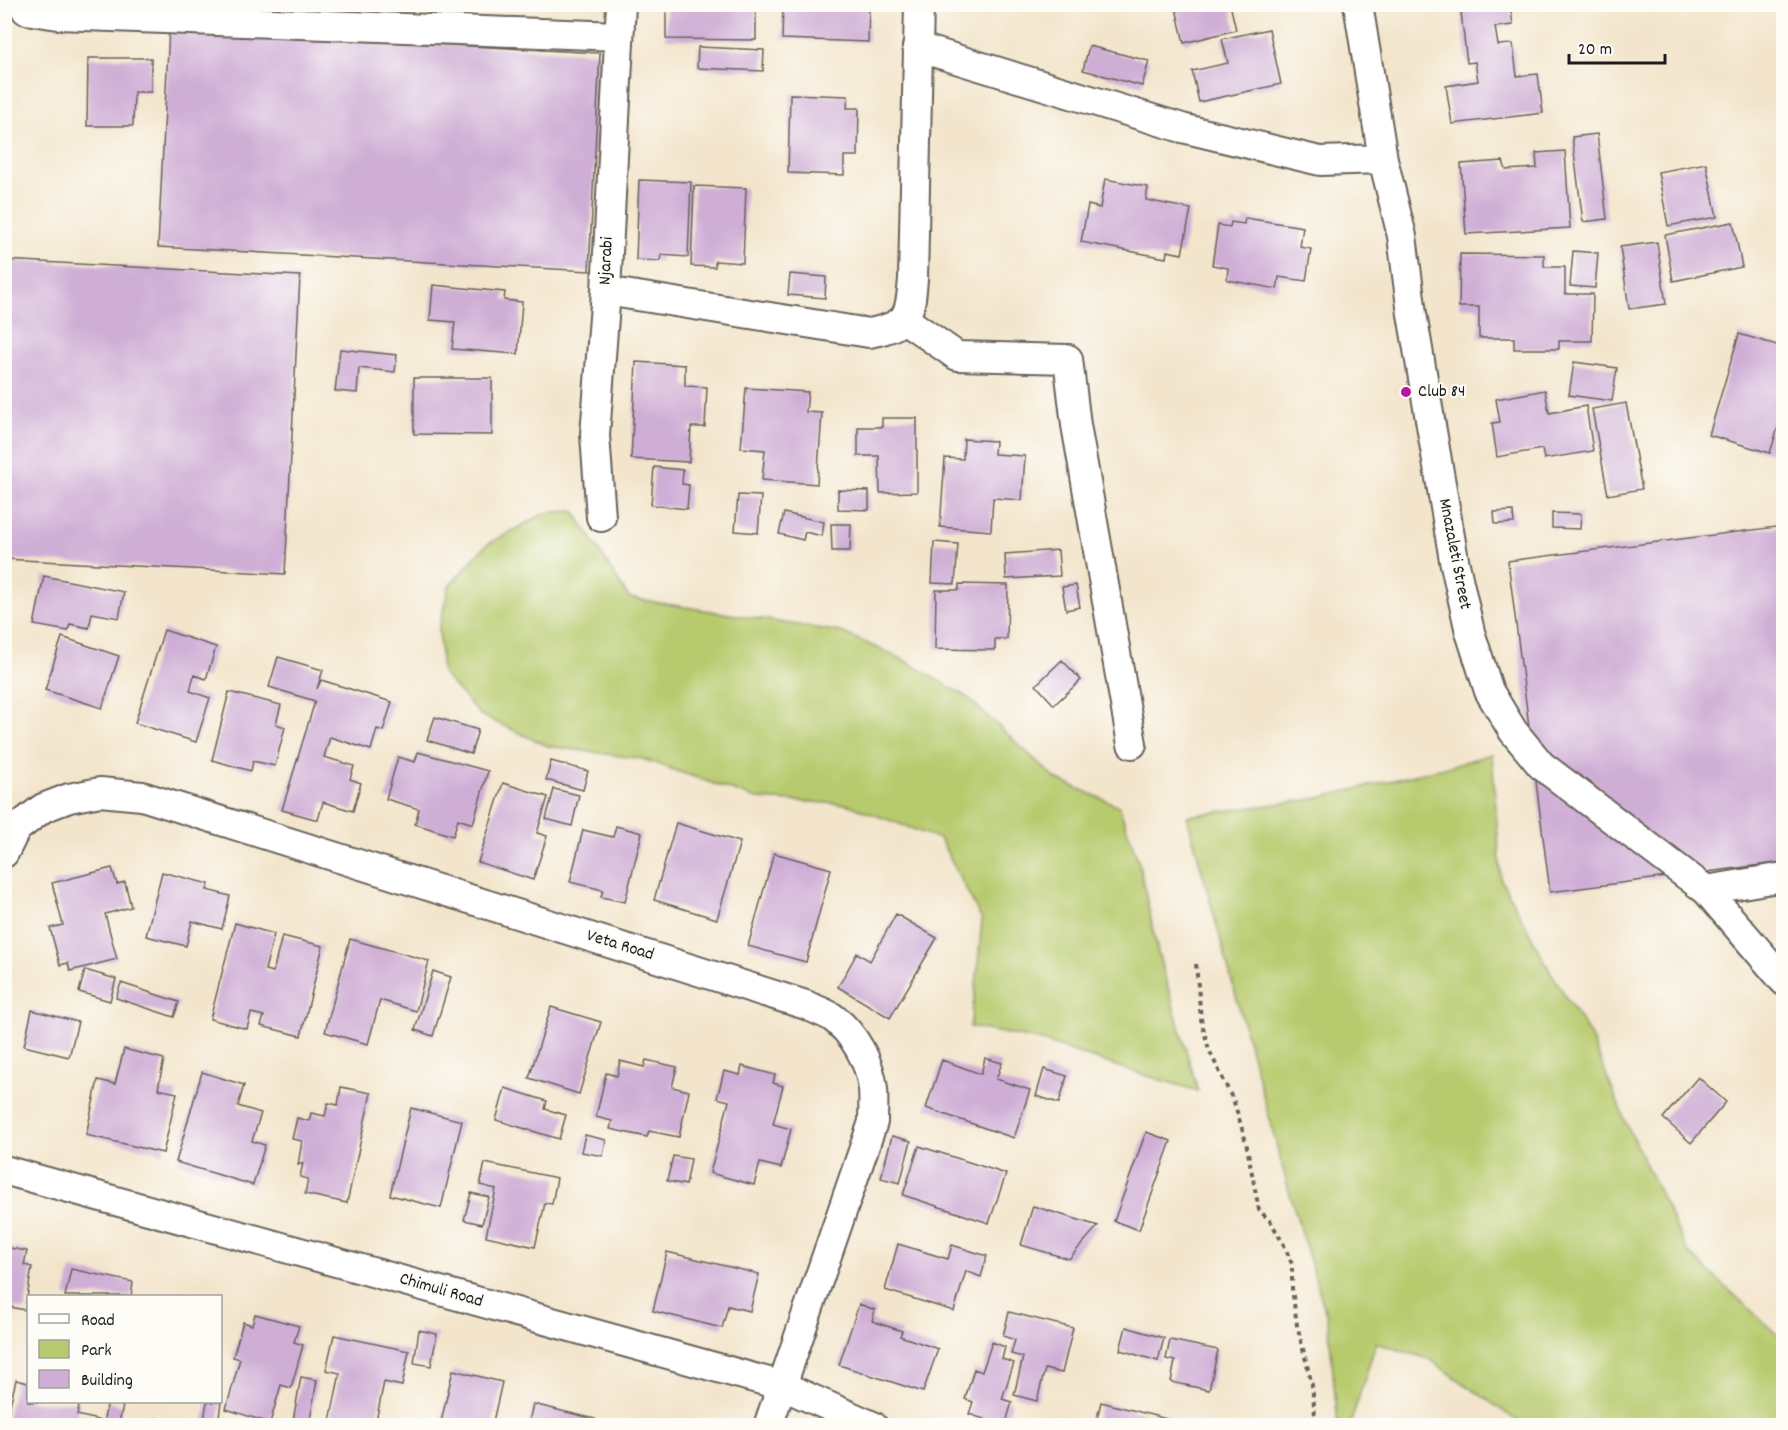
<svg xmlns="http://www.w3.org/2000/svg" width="1788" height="1430" font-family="Dekko,sans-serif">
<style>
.green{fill:#b7ca6d;stroke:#6a7344;stroke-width:1.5}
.building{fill:#cfaed6}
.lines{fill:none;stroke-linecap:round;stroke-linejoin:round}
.street-casing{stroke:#67625a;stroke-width:32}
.path{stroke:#67625a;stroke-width:4;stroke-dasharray:4.5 4.5;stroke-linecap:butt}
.street{stroke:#fff;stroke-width:28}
.poi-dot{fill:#b5179e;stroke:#fdfcf7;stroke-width:2}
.labels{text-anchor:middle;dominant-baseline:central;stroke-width:4.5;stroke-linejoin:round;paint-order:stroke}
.street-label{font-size:18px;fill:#1c1c1c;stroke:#fdfcf7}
.poi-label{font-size:18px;fill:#1c1c1c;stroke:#fdfcf7;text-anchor:start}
</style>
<rect width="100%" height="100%" fill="#fdfcf7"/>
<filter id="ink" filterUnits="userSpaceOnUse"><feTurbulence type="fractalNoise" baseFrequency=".0167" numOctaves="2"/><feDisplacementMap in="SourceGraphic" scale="12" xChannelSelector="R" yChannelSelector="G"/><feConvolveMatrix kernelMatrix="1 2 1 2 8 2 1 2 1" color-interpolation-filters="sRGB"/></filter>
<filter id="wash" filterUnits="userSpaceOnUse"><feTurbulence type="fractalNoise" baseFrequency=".008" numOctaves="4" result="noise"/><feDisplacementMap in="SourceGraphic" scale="24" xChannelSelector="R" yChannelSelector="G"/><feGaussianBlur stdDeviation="1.35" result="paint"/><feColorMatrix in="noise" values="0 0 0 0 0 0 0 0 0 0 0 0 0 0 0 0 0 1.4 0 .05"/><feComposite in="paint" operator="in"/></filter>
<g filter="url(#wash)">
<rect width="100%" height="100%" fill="#f3e5cc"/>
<path class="green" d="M574,511L629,598L841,632L900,658L967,697L1056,779L1119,806L1139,863L1158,953L1198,1091L1134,1072L1039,1040L970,1027L976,986L982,920L940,839L846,804L757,799L643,759L548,746L480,715L442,673L439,628L449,586L486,545L545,513Z
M1492,754L1501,880L1550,971L1590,1035L1626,1123L1688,1252L1783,1340V1425H1523L1429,1359L1376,1343L1350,1425H1338L1328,1320L1289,1191L1187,816L1314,799L1448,767Z"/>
<g id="blocks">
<path class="building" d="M666,4H756V40L666,39Z
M1175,4H1230L1236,30L1184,43Z
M1460,4H1510L1513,25L1495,27L1498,45L1513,44L1517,76L1538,74L1543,113L1452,124L1446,86L1478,81L1475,62L1467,63Z
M783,5H869L868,42L782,39Z
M1269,29L1281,84L1199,102L1192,71L1228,63L1222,39Z
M169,30L600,53L589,271L158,247Z
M1089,46L1149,61L1142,86L1083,70Z
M698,47L764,50L763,71L697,68Z
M88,58H151V92H134L133,126H87Z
M790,94L848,96L847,108H859L858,156H844V175L788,173Z
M1597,134L1607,219L1583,222L1572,137Z
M1565,151L1570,228L1466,234L1461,164L1503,161L1506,170L1537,168L1536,153Z
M1706,163L1717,217L1668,226L1658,172Z
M1105,179L1148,187L1146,200L1191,209L1182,254L1167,251L1166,258L1081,242L1088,205L1100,208Z
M639,180L691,182L688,257L661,255L660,261L636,260Z
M694,186L746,188L743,263L715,261V267L691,266Z
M1245,218L1303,227L1300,247L1311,249L1306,281L1279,277L1277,289L1227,280L1228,268L1212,265L1218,225L1230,227L1231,222L1244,224Z
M1733,222L1742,267L1673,281L1665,235Z
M1657,242L1666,304L1629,309L1620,247Z
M1573,251L1598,253L1595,288L1570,286Z
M1460,254L1544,255V267H1565V294H1593L1592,341H1559V349H1514V338H1479V307H1459Z
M4,260L300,276L285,574L4,559Z
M790,274L826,277L825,298L788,295Z
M433,285L505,292L504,300L522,302L518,354L452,349L455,322L430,320Z
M1739,334L1784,347V408L1770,453L1709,435Z
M340,349L397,355L395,372L359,368L357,393L335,391Z
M636,362L685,365V386L707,387L705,427H691L689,462L631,459Z
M1574,362L1617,368L1612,401L1569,395Z
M414,378H492V435L414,434Z
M746,388L808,392L806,412L822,413L817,484L762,480L765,450L741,448Z
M1545,390L1549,413L1586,406L1593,451L1544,459L1542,449L1497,457L1492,423L1500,422L1496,399Z
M1626,403L1642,489L1608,495L1592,409Z
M882,418H917V492L880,493L879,456H858V427H882Z
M964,439L995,441L994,454L1025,456L1022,500L993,498L991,531L940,527L945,458L963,459Z
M654,467L683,470L682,484L689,485L687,509L651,505Z
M838,490L869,491V510L838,509Z
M738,495L761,496L758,533L735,531Z
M1513,511L1514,523L1495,524L1494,512Z
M784,513L824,522L822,536L805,532L803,540L779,534Z
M1552,513L1581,514L1580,529L1552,528Z
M831,524H851L850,551H832Z
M1784,526V862L1550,892L1508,561Z
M934,542L958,544L955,584L932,583Z
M1058,550L1060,576L1006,579L1005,554Z
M44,576L124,592L119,618L92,613L89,628L70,624L68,631L34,625Z
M959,584L1008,585L1007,639H995V650L935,649L936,590H959Z
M1076,585L1080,607L1066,610L1062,587Z
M164,630L216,647L206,679L194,675L190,691L210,698L196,742L135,723Z
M62,637L119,656L102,708L45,690Z
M278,657L323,670L317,689L321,680L392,702L383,731L377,729L371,750L330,737L324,757L354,766L350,779L361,783L353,811L323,802L318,820L282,810L315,701L269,687Z
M1062,660L1081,680L1054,705L1036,685Z
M229,692L281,705L276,724L285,727L275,766L253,761L251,771L212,760Z
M435,717L478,730L471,754L427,740Z
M418,752L488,771L473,824L458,819L453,836L415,824L419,809L386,799L398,757L415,762Z
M551,761L588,771L583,790L546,780Z
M503,783L548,797L537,833L547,836L533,880L478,862Z
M554,789L579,795L572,826L546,819Z
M676,823L740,842L717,919L654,900Z
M616,826L642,833L625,902L601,897L603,890L570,882L583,830L613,837Z
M774,853L831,869L806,962L748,946Z
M112,868L117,884L125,882L131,907L105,914L117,959L70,971L68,963L60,965L50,928L63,925L52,883Z
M162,872L209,884L207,890L230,896L222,929L192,921L186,946L146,936Z
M896,914L937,938L890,1018L838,987L857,953L870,961Z
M235,923L274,934L265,970L273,972L282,936L323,946L301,1036L261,1026L264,1016L251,1013L247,1029L210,1019Z
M350,939L429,961L416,1011L380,1000L368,1044L325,1032Z
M85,970L116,979L110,1001L79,992Z
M433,971L451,977L433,1036L415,1030Z
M121,983L179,1002L174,1017L116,998Z
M551,1007L601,1022L579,1094L529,1078Z
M32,1010L78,1022L69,1057L24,1046Z
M124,1049L164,1059L158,1089L177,1093L163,1153L86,1135L98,1080L115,1084Z
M985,1058L1002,1063L996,1079L1030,1090L1014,1138L926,1108L942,1060L981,1074Z
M646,1060L677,1067L672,1087L689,1091L679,1137L649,1131L647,1137L610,1129L612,1121L596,1117L606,1073L617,1076L620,1061L644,1067Z
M742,1066L775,1075L773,1083L783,1086L773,1124L791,1129L781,1168L760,1163L754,1185L710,1173L729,1101L717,1098L724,1071L740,1075Z
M1044,1069L1067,1076L1059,1103L1036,1096Z
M202,1072L244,1085L238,1106L261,1113L252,1141L265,1145L253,1185L176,1162Z
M1698,1077L1726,1102L1691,1143L1663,1118Z
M341,1087L371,1093L347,1203L305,1194L308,1179L300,1177L303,1163L298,1165L302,1141L292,1139L297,1118L309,1121L311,1113L325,1116L328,1103L338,1105Z
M505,1088L547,1101L545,1109L566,1115L559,1139L496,1120Z
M411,1108L462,1121L441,1208L390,1195Z
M1146,1132L1171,1141L1139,1230L1114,1221Z
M585,1135L606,1140L603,1156L581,1152Z
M892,1136L911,1141L900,1183L881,1178Z
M919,1146L1006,1174L989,1223L903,1195Z
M673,1156L691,1159L686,1185L667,1181Z
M485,1163L557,1178L552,1204L545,1203L535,1247L486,1236L496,1189L480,1185Z
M471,1193L489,1197L482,1224L464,1220Z
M1033,1206L1098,1226L1069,1259L1021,1245Z
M898,1244L948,1259L952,1245L987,1256L981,1277L966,1271L954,1311L885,1290Z
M4,1247L27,1251L24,1265L32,1267L25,1310L10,1307L6,1331Z
M667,1252L759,1274L750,1311L728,1306L722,1328L653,1311Z
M71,1269L133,1282L131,1296H65Z
M859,1304L875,1310L872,1321L902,1331L900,1336L938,1349L923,1392L839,1365Z
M1009,1312L1073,1328L1062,1373L1045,1369L1037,1401L1014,1395L1023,1357L1011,1354L1015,1340L1003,1336Z
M255,1314L299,1326L294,1342L303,1345L291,1388L281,1385L270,1423L226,1409L240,1359L233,1357L243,1322L252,1325Z
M1126,1327L1164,1338L1158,1361L1120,1350Z
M419,1330L437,1334L431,1366L414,1363Z
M334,1335L409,1351L402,1386L384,1382L375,1426H329L340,1373L326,1370Z
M1170,1340L1218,1350L1209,1390L1171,1382L1175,1361L1166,1359Z
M992,1342L1005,1347L1002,1359L1014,1363L1002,1399L1012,1402L1005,1426L969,1414L973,1402L965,1399L974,1369L982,1372Z
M453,1370L502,1382L492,1426H440Z
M301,1377L317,1380L309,1426H292Z
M16,1380L28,1383V1402H80L77,1415L98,1420L96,1426H5Z
M108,1402L123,1406L119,1422L125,1423V1426H102Z
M207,1402H221L219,1417L259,1426H203Z
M1101,1402L1175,1421L1174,1426H1095Z
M533,1404L595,1419L594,1426H528Z
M155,1418L184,1422V1426H154Z"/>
</g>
</g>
<g filter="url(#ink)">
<use href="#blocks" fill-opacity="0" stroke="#67625a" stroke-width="1.5"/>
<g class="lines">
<defs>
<path id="street" d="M25,4L26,10L58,15L619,36
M1358,4L1383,159L1402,236L1412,314L1454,560L1470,632L1489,691L1513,731L1541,765L1706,890L1784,981
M917,47L1182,128L1320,161L1383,159
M606,291L869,333C908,325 910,317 913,279L919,4
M904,319L957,356L1068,359L1076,425L1132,744
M601,517L595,435L606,291L621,4
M4,853L16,829L43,808L69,798L100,792L142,796L806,1005C814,1009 824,1012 832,1017C854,1033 870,1062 873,1089C874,1100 873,1112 873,1122L768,1426
M1706,890L1784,877
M4,1170L783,1386L873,1426"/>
</defs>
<use href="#street" class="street-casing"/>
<path class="path" d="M1196,964L1201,1019L1209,1050L1234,1102L1246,1142L1259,1210L1271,1222L1284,1245L1292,1264V1289L1297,1325L1312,1385L1316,1426"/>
<use href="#street" class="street"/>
</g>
</g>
<circle class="poi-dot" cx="1406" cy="392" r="6"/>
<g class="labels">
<g class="street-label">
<text transform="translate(607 261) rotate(-87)">Njarabi</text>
<text transform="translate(1454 554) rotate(79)">Mnazaleti Street</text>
<text transform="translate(620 946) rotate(17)">Veta Road</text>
<text transform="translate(441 1291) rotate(16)">Chimuli Road</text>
</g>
<g class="poi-label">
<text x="1418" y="392">Club 84</text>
</g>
</g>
<rect width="1788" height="1430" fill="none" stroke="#fdfcf7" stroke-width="24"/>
<rect x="27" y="1295" width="195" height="108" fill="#fdfcf7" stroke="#a3a29f" stroke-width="1.5"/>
<rect x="39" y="1314" width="30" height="9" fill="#ffffff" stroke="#a3a29f" stroke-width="1.5"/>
<text x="81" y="1325" font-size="18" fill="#1c1c1c">Road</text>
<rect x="39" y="1340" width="30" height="18" fill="#b7ca6d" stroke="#a3a29f" stroke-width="1.5"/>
<text x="81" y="1355" font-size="18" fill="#1c1c1c">Park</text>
<rect x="39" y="1370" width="30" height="18" fill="#cfaed6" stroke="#a3a29f" stroke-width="1.5"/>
<text x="81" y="1385" font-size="18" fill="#1c1c1c">Building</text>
<path d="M1569 54v9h96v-9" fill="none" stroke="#1c1c1c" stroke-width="3"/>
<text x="1578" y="54" font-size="18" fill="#1c1c1c" stroke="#fdfcf7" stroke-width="4.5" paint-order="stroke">20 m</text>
</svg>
